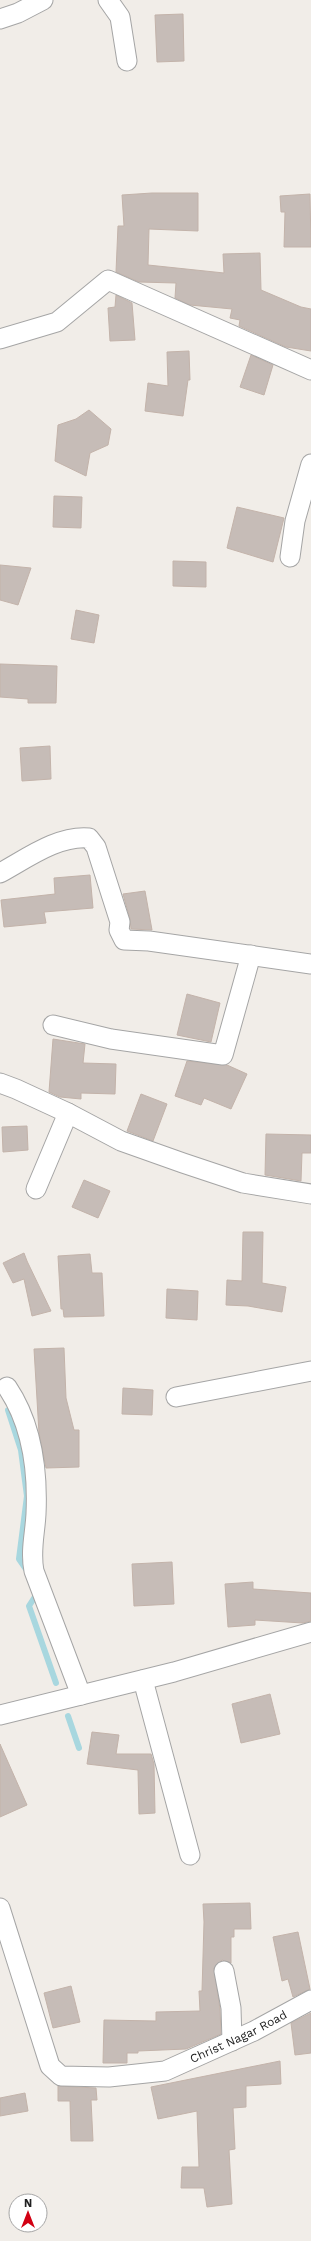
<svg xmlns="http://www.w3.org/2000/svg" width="311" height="2241" font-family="'Work Sans',sans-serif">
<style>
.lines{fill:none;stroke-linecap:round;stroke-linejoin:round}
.stream{stroke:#a8d7df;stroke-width:6}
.building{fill:#c6bcb7;stroke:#c3b3aa}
.minor-casing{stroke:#a5a5a5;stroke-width:21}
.minor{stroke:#fff;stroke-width:19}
.labels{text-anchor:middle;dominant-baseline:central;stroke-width:4;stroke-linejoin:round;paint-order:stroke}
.street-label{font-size:12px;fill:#212121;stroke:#fff}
</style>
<rect width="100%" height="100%" fill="#f1ede8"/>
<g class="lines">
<path class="stream" d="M8,1410L21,1450L27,1496L19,1559L28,1572
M38,1592L29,1606L56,1683
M68,1716L79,1748"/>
</g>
<path class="building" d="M183,14L184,61L157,62L155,15Z
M152,193H198V231L149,229L148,265L224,273L223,254L260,253L261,290L301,307L311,309V351L286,347L239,326L240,320L230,318L232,309L190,305L175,298L176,283L139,282L116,272L118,226H124L122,195Z
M310,194L311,247H284L285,212H281L280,196Z
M116,295L132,303L135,340L110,341L108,308L115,307Z
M189,351L190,380H188L183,416L145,411L148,383L168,386L167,352Z
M251,355L273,365L264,395L240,387Z
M89,410L111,429L108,445L90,453L86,476L55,461L58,425L76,419Z
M54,496L82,497L81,528L53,527Z
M237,507L284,518L273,562L227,548Z
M173,561L206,562V587L173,586Z
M0,565L31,568L18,605L0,600Z
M76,610L99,615L94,643L71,639Z
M0,664L57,666L56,703H28V699L0,697Z
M50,746L51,779L22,781L20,748Z
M90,875L93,908L44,912L46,923L4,927L1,900L55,894L54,878Z
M145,891L152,930L131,929L130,919L123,894Z
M187,994L220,1003L211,1042L177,1035Z
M53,1039L85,1044L83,1063L116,1064L115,1094L81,1093V1099L60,1097L49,1092Z
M187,1061L227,1065L247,1074L231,1109L204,1098L201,1105L175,1096Z
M141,1094L167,1104L153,1141L127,1131Z
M27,1126L28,1150L3,1152L2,1127Z
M266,1134L311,1135V1153H302L301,1181L265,1175Z
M84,1180L110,1191L98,1218L72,1207Z
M243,1232H263L262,1283L286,1287L282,1312L248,1306L226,1305L227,1280L242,1281Z
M24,1253L27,1261L51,1311L32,1316L24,1279L13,1283L3,1263Z
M90,1254L92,1273H102L104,1316L64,1317L63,1309H61L58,1256Z
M167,1289L198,1291L197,1320L166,1318Z
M64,1348L66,1398L74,1430H79V1467L46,1468L39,1433L34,1349Z
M123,1388L153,1390L152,1415L122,1414Z
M172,1562L174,1604L134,1606L132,1564Z
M253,1582V1589L311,1593V1621L303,1623L255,1620V1625L228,1627L225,1584Z
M270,1694L280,1734L241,1743L232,1704Z
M92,1732L119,1735L116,1754H151L154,1764L155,1813L139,1814L138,1770L87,1764Z
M0,1744L27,1805L0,1817Z
M250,1903L251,1929H234V1937H231V1963L222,1960L214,1968L220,2009L221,2034L186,2049L138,2051V2053H127V2063H103L104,2020L156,2021V2012L200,2011L199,1991H202L204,1922L203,1904Z
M298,1932L310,1989L293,1997L288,1979L282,1981L273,1937Z
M71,1986L80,2022L53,2028L44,1993Z
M311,2013V2053L295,2055L291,2023Z
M280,2061L281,2084L246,2086V2107L233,2108L235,2149L229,2150L232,2204L207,2207L204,2188H181L182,2167H199L197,2111L158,2119L151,2087Z
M58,2086L96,2088L97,2100H91L93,2141H71L70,2101H58Z
M25,2093L28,2111L0,2116V2098Z"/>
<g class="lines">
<defs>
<g id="minor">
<path d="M108,0L120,17L127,61"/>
<path d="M0,19L18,13L43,0"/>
<path d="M0,339L57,322L108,280L311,370"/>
<path d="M290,557L295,521L311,464"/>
<path d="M0,873C26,859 58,835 89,838L96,847L120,922L119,930L124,940L149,941L311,964"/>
<path d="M53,1025L111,1039L223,1055L251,955"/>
<path d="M0,1083L16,1089L68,1113L121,1141L183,1163L243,1183L311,1194"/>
<path d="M36,1189L68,1113"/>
<path d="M7,1387C32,1424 38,1470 36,1514C35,1534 30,1551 34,1571L81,1695"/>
<path d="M176,1397L311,1371"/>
<path d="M143,1680L190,1855"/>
<path d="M0,1715L174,1672L311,1632"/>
<path id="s1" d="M0,1908L50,2066L61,2076L109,2077L165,2071L254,2031L311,2000"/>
<path d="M224,1971L231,2008L232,2041"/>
</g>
</defs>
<use href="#minor" class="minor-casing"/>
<use href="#minor" class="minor"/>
</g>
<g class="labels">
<g class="street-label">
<text stroke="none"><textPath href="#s1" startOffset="366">Christ Nagar Road</textPath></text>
</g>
</g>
<g transform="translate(28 2213)"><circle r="19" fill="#ffffff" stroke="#a6a6a6"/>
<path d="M0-3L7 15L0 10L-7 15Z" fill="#d20013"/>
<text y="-6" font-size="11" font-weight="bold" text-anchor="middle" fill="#212121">N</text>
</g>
</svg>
